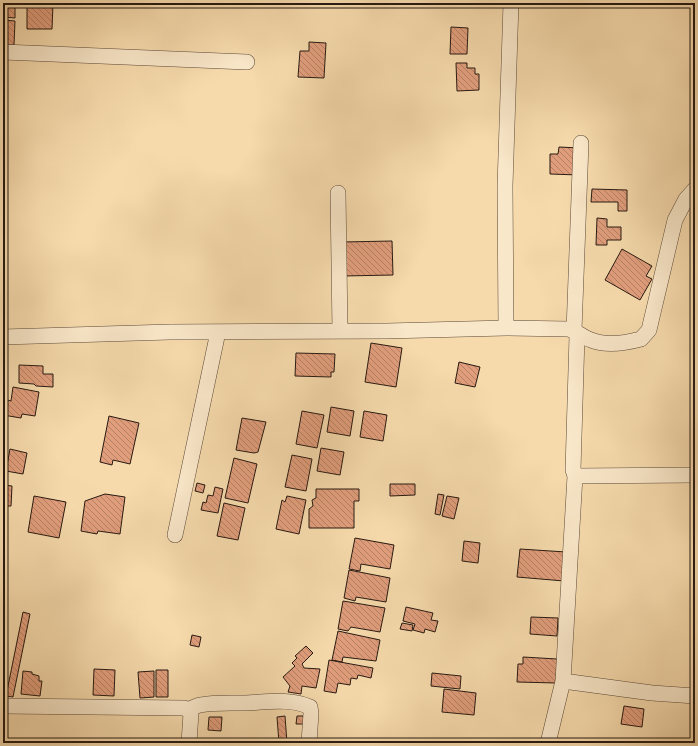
<svg xmlns="http://www.w3.org/2000/svg" width="698" height="746" font-family="Alegreya,serif">
<style>
.building{fill:url(#building-back-hatch);stroke:#271911}
.lines{fill:none;stroke-linecap:round;stroke-linejoin:round}
.minor-casing{stroke:#5b4938;stroke-width:16}
.minor{stroke:#f9e7c9;stroke-width:15}
</style>
<defs>
<pattern id="building-back-hatch" width="6" height="6" patternUnits="userSpaceOnUse"><rect width="6" height="6" fill="#e19e7c"/><path d="M-1 5l2 2M0 0l6 6M5-1l2 2" fill="none" stroke="#b68064"/></pattern>
</defs>
<rect width="100%" height="100%" fill="#f6daac"/>
<filter id="stains"><feTurbulence type="fractalNoise" baseFrequency=".005" numOctaves="4"/><feColorMatrix values="0 0 0 0 .2 0 0 0 0 .09 0 0 0 0 .02 0 0 0 .5 -.17"/></filter>
<radialGradient id="worn" r=".72"><stop offset=".6" stop-color="#630" stop-opacity="0"/><stop offset="1" stop-color="#630" stop-opacity=".3"/></radialGradient>
<path class="building" d="M3,3H15V18L3,17Z
M27,3H53L52,29H27Z
M3,20L15,21L14,45L3,44Z
M451,27L468,28L467,54H450Z
M309,42L326,43L324,78L298,77L300,51H309Z
M456,63H467V68H475V74H479V90L457,91Z
M559,147L579,148V175L550,174V154H558Z
M592,189L627,190V211H618V202H591Z
M597,218L607,219V227H621V240H607V245H596Z
M392,241L393,275L343,276L342,242Z
M622,249L652,266L646,276L652,279L640,300L605,280Z
M371,343L402,348L396,387L365,382Z
M296,353L335,354L334,372H331V377L295,376Z
M459,362L480,367L475,387L455,383Z
M19,365L43,366V374H53V387L36,386L34,384L19,383Z
M13,387L39,392L35,416L22,414L21,418L3,415L4,399L11,401Z
M331,407L354,411L350,436L327,432Z
M302,411L324,415L317,448L296,444Z
M364,411L387,415L383,441L360,437Z
M109,416L139,423L130,464L113,460L112,465L100,462Z
M242,418L266,422L258,452L254,453L236,450Z
M321,448L344,452L340,475L317,471Z
M10,449L27,453L23,474L6,471Z
M292,455L312,459L306,491L285,487Z
M234,458L257,464L248,503L225,498Z
M197,483L205,485L203,493L195,491Z
M390,484H415V495L390,496Z
M3,485L12,486L11,506H3Z
M215,487L223,489L218,513L201,510L203,502L206,503L208,495L213,496Z
M316,489H359V501H354V528H309V509L313,506L312,500L316,498Z
M105,494L125,497L120,534L98,531L97,534L81,531L85,501Z
M438,494L444,495L440,515L435,514Z
M34,496L66,502L59,538L28,532Z
M287,496L306,500L299,534L276,529L282,500L285,502Z
M447,496L459,498L454,519L442,516Z
M224,503L245,508L238,540L217,536Z
M355,538L394,545L390,569L361,564L360,571L349,569Z
M464,541L480,543L478,563L462,561Z
M520,549L566,552L564,581L517,577Z
M349,570L390,578L386,602L356,597L355,601L344,598Z
M343,601L385,608L380,632L351,627L348,631L338,629Z
M406,607L433,613L431,620L438,621L435,632L425,629L424,633L413,630L415,624L403,621Z
M23,612L30,614L13,697L6,696Z
M531,617L558,618L557,636L530,634Z
M402,623L413,625L412,631L400,629Z
M338,631L380,640L376,661L343,657L342,662L332,660Z
M192,635L201,637L199,647L190,645Z
M306,646L313,653L302,664L304,668L320,669L316,688L302,686L301,694L288,692L290,686L283,677L295,666L292,663L297,658L295,656Z
M523,657L557,659L556,683L517,682L518,664H523Z
M329,660L373,668L371,678L358,675L357,679L351,678L350,685L338,683L336,693L324,691Z
M94,669L115,670L114,696L93,695Z
M156,670H168V697H156Z
M23,671L32,672V674L39,676V681H42L40,696L21,694Z
M154,671V697L140,698L138,672Z
M432,673L461,676L460,689L431,686Z
M444,689L476,693L474,715L442,712Z
M624,706L644,709L642,727L621,724Z
M285,716L287,743H279L277,717Z
M297,716H305V724H296Z
M209,717H222L221,731L208,730Z
M338,739L358,740V743H338Z"/>
<g class="lines">
<defs>
<path id="minor" d="M3,52L247,62
M581,143L574,331C580,334 585,338 591,340C606,346 626,343 641,339L649,330L675,220L686,199L695,189
M338,193L340,331
M506,328L505,186L511,3
M3,337L170,332L387,331L506,328L568,329L574,331L577,336L573,470L575,476L695,475
M175,535L218,332
M563,681L652,693L695,696
M3,706L184,708L188,710L191,713L189,743
M188,710C192,708 196,706 200,705C215,702 231,703 246,703C267,702 291,698 310,707L311,713L309,743
M548,743L563,681L575,476"/>
</defs>
<use href="#minor" class="minor-casing"/>
<use href="#minor" class="minor"/>
</g>
<rect width="698" height="746" fill="none" stroke="#f6daac" stroke-width="16"/>
<rect x="4" y="4" width="690" height="738" fill="none" stroke="#271911" stroke-width="2"/>
<rect x="8" y="8" width="682" height="730" fill="none" stroke="#271911"/>
<rect width="100%" height="100%" filter="url(#stains)"/>
<rect width="100%" height="100%" fill="url(#worn)"/>
</svg>
